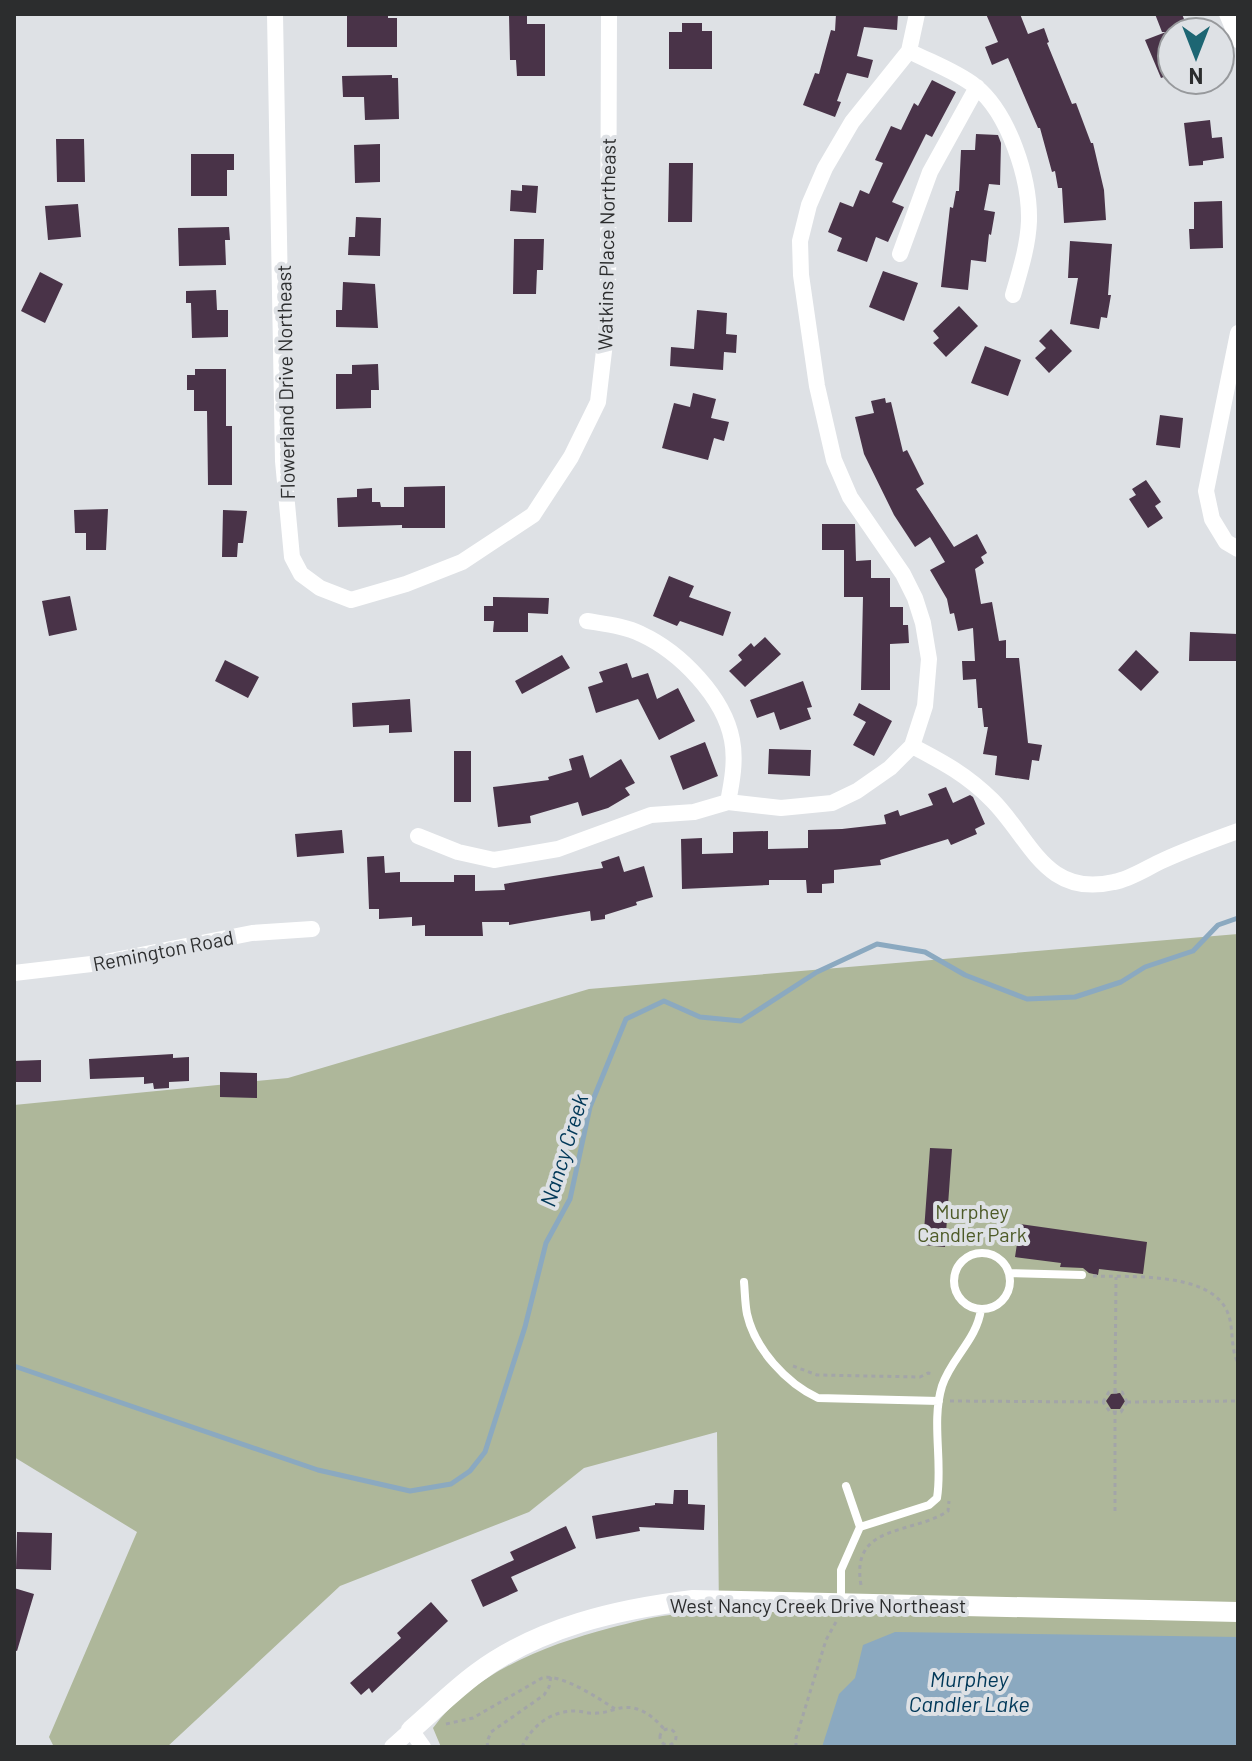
<svg xmlns="http://www.w3.org/2000/svg" width="1252" height="1761" font-family="Barlow,sans-serif">
<style>
.green{fill:#aeb79a}
.water{fill:#8ba9c0}
.lines{fill:none;stroke-linecap:round;stroke-linejoin:round}
.stream{stroke:#8ba9c0;stroke-width:5}
.building{fill:#493348}
.path{stroke:#a3a5a8;stroke-width:3;stroke-dasharray:4 4;stroke-linecap:butt}
.service{stroke:#fff;stroke-width:8}
.minor{stroke:#fff;stroke-width:16}
.tertiary{stroke:#fff;stroke-width:20}
.labels{text-anchor:middle;dominant-baseline:central;stroke-width:8;stroke-linejoin:round;paint-order:stroke}
.street-label{font-size:20px;fill:#2c2d2e;stroke:#dee1e5}
.park-label{font-size:20px;fill:#4d5a27;stroke:#dee1e5}
.water-label{font-size:22px;font-style:italic;fill:#003858;stroke:#dee1e5}
</style>
<rect width="100%" height="100%" fill="#dee1e5"/>
<path class="green" d="M1238,934V1747H441L433,1728C474,1672 546,1645 610,1628C630,1623 650,1617 670,1615C686,1613 703,1613 719,1612L717,1432L584,1468L529,1512L340,1586L167,1747H54L49,1737L137,1532L14,1457V1105L288,1078L589,989Z"/>
<path class="water" d="M895,1632L1238,1637V1747H822L839,1694L855,1678L863,1645Z"/>
<g class="lines">
<path class="stream" d="M14,1366L318,1470L410,1491L451,1484L470,1471L485,1452L525,1327L546,1243L570,1199L590,1107L626,1019L664,1001L700,1017L741,1021L817,972L877,944L925,952L965,975L1027,999L1075,997L1121,982L1145,967L1193,951L1218,925L1238,918"/>
</g>
<path class="building" d="M347,14H388V18H397V47H347Z
M836,14H898L897,30L864,27L857,56L873,60L868,78L847,73L837,101L841,102L835,117L803,105L815,73L819,74L831,30L835,31Z
M986,14H1020L1028,34L1044,28L1049,42L1047,43L1072,104L1076,103L1091,143H1093L1104,190L1106,220L1064,223L1062,188H1058L1055,171L1052,172L1040,128H1038L1008,58L992,65L985,47L998,42Z
M1155,14H1182L1189,32H1172V74L1161,78L1145,40L1166,32H1162Z
M509,15H527V24H545V76H517L516,60H510Z
M682,23H702V31H712V69H669V32H682Z
M392,75V78H398L399,119L365,120L364,97H343L342,76Z
M932,80L956,92L932,137L926,134L892,202L904,207L888,242L876,237L867,262L837,251L842,238L828,232L840,202L853,207L860,190L869,194L883,163L875,160L891,126L901,130L914,103L918,106Z
M1210,120L1212,138L1222,137L1224,158L1203,161V165L1189,166L1184,123Z
M976,134L998,135L1001,143L1000,185L989,184L984,210L995,212L991,235L989,234L986,262L971,260L968,290L941,287L950,207L953,208L956,191H959L961,150H975Z
M56,139H84L85,182H57Z
M380,144V182L355,183L354,145Z
M191,154H234V170H227V196H191Z
M669,163H693L692,222H668Z
M522,185L538,186L536,213L510,211L511,190L522,191Z
M1222,201L1223,248L1190,249L1189,229H1194V202Z
M78,204L81,237L48,240L45,206Z
M356,217L381,218L380,256L348,255L349,237H355Z
M229,227L230,240H225L226,265L179,266L178,228Z
M514,239H544L543,270H537L536,294H513Z
M1070,241L1112,244L1108,295H1111L1107,318L1101,317L1099,329L1070,324L1078,278H1068Z
M883,271L918,283L904,321L869,307Z
M40,272L63,284L45,323L21,311Z
M343,282L375,284L378,328L336,327V310H342Z
M216,290L217,310H228V337L192,338L191,303H186V291Z
M959,306L978,326L946,357L933,343L939,338L933,331Z
M697,310L727,313L726,334L737,335L736,353L724,352L723,370L670,366L671,347L694,349Z
M1051,329L1072,351L1049,373L1035,358L1046,348L1039,341Z
M985,346L1021,360L1008,396L971,383Z
M378,364L379,390H371V408L336,409V374H352V365Z
M195,369H226V426H232V485H208L207,411H194V390H187V375H195Z
M693,393L716,399L711,418L729,422L724,441L714,438L708,460L662,448L674,403L690,407Z
M885,398L886,403L891,402L903,452L907,450L924,484L916,489L954,547L977,534L987,553L981,557L984,563L975,569L981,604L992,602L999,641L1006,640V658H1019L1028,743L1042,745L1039,761L1032,760L1029,780L995,775L997,756L983,754L988,727H984L982,708H978L976,679L963,680L962,661H975L973,628L958,631L954,613L950,614L947,599L930,570L945,562L930,537L915,547L894,515L864,454L855,417L874,413L871,401Z
M1160,415L1183,418L1180,448L1156,445Z
M1146,480L1161,502L1155,506L1163,518L1148,528L1129,499L1136,495L1132,489Z
M445,486V528H402V525L338,527L337,498L357,497V489L372,488V502H380L381,507H404V487Z
M108,509L106,550H86V533H75L74,510Z
M223,510L247,511L243,543H238L237,557H222Z
M822,524H855L856,561L871,560V578H890V607H903V625H908L909,643L890,644V690H861L863,597H844V550H822Z
M669,576L694,586L689,597L731,612L723,636L680,621L677,626L653,616Z
M70,596L77,630L49,636L42,601Z
M493,597L549,598L548,614L528,613V632H493L494,621H484V606H493Z
M1190,632L1238,634V661H1189Z
M765,637L781,654L745,687L729,671L742,660L738,655L751,643L754,647Z
M1136,650L1159,672L1141,691L1118,670Z
M562,655L570,668L522,694L515,681Z
M225,660L259,677L248,698L215,681Z
M627,663L632,678L648,673L657,699L678,688L695,721L659,740L638,699L596,713L588,687L603,682L599,672Z
M803,681L812,707L807,708L811,719L780,730L774,712L757,718L750,700Z
M410,699L412,732L389,733V725L353,727L352,703Z
M859,703L892,721L874,756L853,745L866,722L853,715Z
M705,742L718,776L683,790L670,756Z
M769,749L811,750L810,776L768,774Z
M454,751H471V802H454Z
M583,755L590,778L621,759L635,783L625,788L630,795L608,808L582,816L578,802L530,816L531,823L498,827L493,787L549,780L548,777L572,770L569,759Z
M946,787L953,803L970,795L973,797L985,824L975,829L977,834L951,845L948,839L880,860L881,865L834,870V883L822,884V893H807L806,880H769V885L682,889L681,839L702,838V854L733,853V832L768,831V849L808,848V830L842,829L886,824L884,815L898,810L900,816L933,805L928,794Z
M342,830L344,853L297,857L295,834Z
M384,856L385,873L400,872V882H454V875H475V891L505,890L504,884L603,868L601,862L619,856L624,872L644,866L653,897L636,902L637,905L605,915V919L591,921L590,911L509,925V922H482L483,936H425V925L412,926V917L379,919V909H369L367,857Z
M173,1054V1058L189,1057V1081L169,1082V1088L154,1089L153,1083L144,1084V1077L90,1079L89,1059Z
M41,1060V1082H14V1061Z
M220,1072L257,1073V1098L220,1097Z
M930,1148L952,1149L945,1247L923,1245Z
M1020,1224L1147,1242L1143,1274L1099,1269L1098,1275L1089,1273L1083,1268L1060,1267L1061,1263L1015,1257Z
M1120,1393L1125,1401L1120,1409H1111L1106,1401L1111,1394Z
M674,1490H688V1504L705,1505L704,1530L639,1527L640,1531L596,1539L592,1516L655,1505V1503L673,1504Z
M566,1526L576,1548L511,1577L518,1591L483,1607L471,1580L514,1560L510,1552Z
M17,1532L52,1533L51,1570L16,1569Z
M14,1588L34,1594L17,1651L14,1650Z
M431,1602L448,1621L372,1693L369,1688L361,1695L350,1683L401,1638L397,1633Z"/>
<g class="lines">
<path class="path" d="M1093,1276C1129,1277 1207,1272 1226,1309C1235,1326 1229,1345 1238,1363
M793,1366L817,1375L920,1377L928,1373L934,1374
M1115,1392L1116,1277
M950,1401L1103,1402L1110,1412H1121L1127,1402
M1103,1402L1109,1392H1122L1127,1402
M1127,1402L1238,1401
M1115,1511V1412
M861,1585C850,1523 912,1535 948,1511L949,1501
M446,1724L473,1718L542,1678C561,1673 598,1698 615,1709
M660 1737a8 8 0 1 1 16 0a8 8 0 1 1-16 0Z
M488,1747L487,1742L491,1732L544,1695L549,1687L551,1676
M522,1747C532,1725 552,1710 578,1711C584,1712 590,1714 597,1713C604,1713 609,1711 616,1709C637,1703 652,1715 665,1730
M796,1747V1738L826,1640L836,1622"/>
<path class="service" d="M954 1281a28 28 0 1 1 56 0a28 28 0 1 1-56 0Z
M1009,1273L1082,1275
M744,1282C745,1293 745,1304 747,1314C755,1349 786,1383 818,1398L939,1401
M860,1527L929,1505L937,1498C943,1462 931,1422 942,1386C951,1358 977,1340 981,1309
M841,1602V1570L860,1527L846,1486"/>
<path class="minor" d="M275,14L283,461L292,557L301,574L320,588L351,600L406,584L462,562L533,515L571,457L598,402L608,317L609,14
M1227,14L1238,40
M909,51C930,62 956,71 975,86C1009,113 1030,179 1029,221C1028,246 1020,271 1013,295
M900,254L930,172L977,87
M1238,333L1206,491L1212,519L1226,542L1238,549
M587,621C605,624 625,626 641,634C680,652 724,697 732,740C736,760 732,782 728,802
M912,746C943,762 967,775 992,800C1031,839 1045,898 1114,882C1131,879 1148,867 1164,860C1188,849 1213,840 1238,831
M418,836L458,852L494,860L558,849L651,815L694,812L728,802L781,808L832,803L857,791L890,768L912,746L925,706L929,659L923,623L915,598L903,574L850,497L834,460L817,386L801,275L800,241L809,205L825,168L852,122L909,51L917,14
M14,973L100,963L252,933L312,929
M392,1747L411,1730L423,1747"/>
<path class="tertiary" d="M411,1730C433,1711 454,1690 477,1673C539,1627 618,1609 693,1600L1238,1612"/>
</g>
<g class="labels">
<g class="street-label">
<text transform="translate(606 244) rotate(-89)">Watkins Place Northeast</text>
<text transform="translate(285 382) rotate(-91)">Flowerland Drive Northeast</text>
<text transform="translate(163 950) rotate(-11)">Remington Road</text>
<text x="818" y="1605">West Nancy Creek Drive Northeast</text>
</g>
<g class="park-label">
<text x="972" y="1211">Murphey<tspan x="972" dy="23">Candler Park</tspan></text>
</g>
<g class="water-label">
<text transform="translate(563 1150) rotate(-73)">Nancy Creek</text>
<text x="969" y="1678">Murphey<tspan x="969" dy="25">Candler Lake</tspan></text>
</g>
</g>
<rect width="1252" height="1761" fill="none" stroke="#2c2d2e" stroke-width="32"/>
<g transform="translate(1196 56) rotate(180)"><circle r="38" fill="#dee1e5" stroke="#97999c" stroke-width="2"/>
<path d="M0-6L14 30L0 20L-14 30Z" fill="#1d6673"/>
<text y="-12" font-size="22" font-weight="bold" text-anchor="middle" fill="#2c2d2e">N</text>
</g>
</svg>
